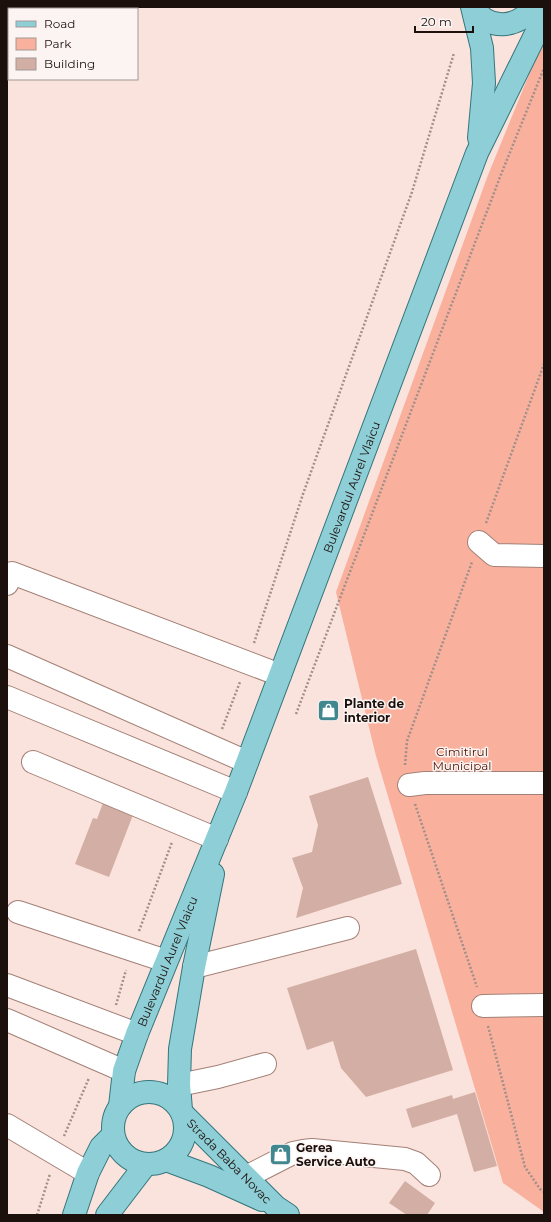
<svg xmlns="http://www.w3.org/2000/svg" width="551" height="1222" font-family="Montserrat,sans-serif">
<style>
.green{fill:#f9b09d}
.building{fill:#d3aea4}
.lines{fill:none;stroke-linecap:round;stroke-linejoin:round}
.minor-casing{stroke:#a38076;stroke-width:24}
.major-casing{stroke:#35767d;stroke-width:24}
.path{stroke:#a18f89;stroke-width:2.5;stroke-dasharray:2 2;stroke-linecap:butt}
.minor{stroke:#fff;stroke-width:22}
.major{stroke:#8eced6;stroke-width:22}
.labels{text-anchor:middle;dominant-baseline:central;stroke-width:3;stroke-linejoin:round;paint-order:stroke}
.street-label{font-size:12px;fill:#1c100c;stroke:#fcf4f2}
.poi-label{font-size:12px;font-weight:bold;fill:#1c100c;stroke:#fcf4f2;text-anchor:start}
.park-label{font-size:12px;fill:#4f1404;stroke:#fcf4f2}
</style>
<rect width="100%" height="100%" fill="#fae3dc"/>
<path class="green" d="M544,38V1212L503,1183L376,756L336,592L488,175Z"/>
<path class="building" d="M368,777L402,884L296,918L303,888L292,858L312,852L318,825L309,796Z
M103,803L133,815L109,877L75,864L93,818L97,819Z
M416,949L453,1070L366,1097L341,1068L333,1041L307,1050L287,988Z
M475,1092L497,1166L474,1172L457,1114L412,1128L406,1109L452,1095L453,1099Z
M405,1181L435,1203L427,1215H407L389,1203Z"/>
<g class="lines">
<defs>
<path id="minor" d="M479,542L494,555L544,556
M7,584L12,573L280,675
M7,656L247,762
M7,697L236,792
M33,762L217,839
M409,785L425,783H544
M18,912L166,961
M194,967L348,928
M7,985L137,1034
M483,1006L544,1005
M7,1020L124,1071
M179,1085L218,1077L265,1064
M7,1125L88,1173
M246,1177L293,1153L303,1151L312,1150L405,1159L416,1163L429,1175"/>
<g id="major">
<path d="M472,7L482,48L484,83L479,138"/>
<path d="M473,7C488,32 518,28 534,7"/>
<circle cx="149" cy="1128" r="36"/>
<path id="s1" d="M120,1106L124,1071L137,1034L236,792L477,153L544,17"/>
<path d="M181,1110L179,1085L180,1049L194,967L213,874"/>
<path id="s2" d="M183,1114L276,1207L288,1215"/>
<path d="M166,1160L209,1176L262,1200"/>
<path d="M74,1215L88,1173L101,1147L113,1135"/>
<path d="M107,1215L146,1164"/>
</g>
</defs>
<use href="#minor" class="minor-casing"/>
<use href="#major" class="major-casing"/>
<path class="path" d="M486,523L544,364
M254,643L303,494L412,192L454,53
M296,714L500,177L544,68
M222,729L240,682
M405,765L407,741L472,562
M415,804L477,987
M139,931L172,842
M116,1005L126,970
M488,1026L525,1167L540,1189L544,1192
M64,1136L89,1078
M37,1215L50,1174"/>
<use href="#minor" class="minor"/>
<use href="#major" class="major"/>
</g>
<defs>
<symbol id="shop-square" viewBox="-11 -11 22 22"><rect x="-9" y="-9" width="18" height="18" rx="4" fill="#408790" stroke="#fcf4f2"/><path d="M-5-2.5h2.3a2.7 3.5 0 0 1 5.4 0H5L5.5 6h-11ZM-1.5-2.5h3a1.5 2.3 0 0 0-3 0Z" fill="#fff"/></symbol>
</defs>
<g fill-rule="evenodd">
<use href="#shop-square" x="316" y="698" width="25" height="25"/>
<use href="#shop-square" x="268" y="1142" width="25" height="25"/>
</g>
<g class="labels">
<g class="street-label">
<text stroke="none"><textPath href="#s1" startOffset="662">Bulevardul Aurel Vlaicu</textPath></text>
<text stroke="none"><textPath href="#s1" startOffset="153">Bulevardul Aurel Vlaicu</textPath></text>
<text stroke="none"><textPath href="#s2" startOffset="66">Strada Baba Novac</textPath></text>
</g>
<g class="poi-label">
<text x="344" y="703">Plante de<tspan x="344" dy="14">interior</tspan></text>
<text x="296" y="1147">Gerea<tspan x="296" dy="14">Service Auto</tspan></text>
</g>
<g class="park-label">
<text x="462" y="751">Cimitirul<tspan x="462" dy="14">Municipal</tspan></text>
</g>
</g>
<rect width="551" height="1222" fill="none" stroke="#1c100c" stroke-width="16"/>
<rect x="8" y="8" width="130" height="72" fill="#fcf4f2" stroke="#a29996"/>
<rect x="16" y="21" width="20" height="6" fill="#8eced6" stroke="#a29996"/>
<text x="44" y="28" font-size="12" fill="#1c100c">Road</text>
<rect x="16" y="38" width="20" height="12" fill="#f9b09d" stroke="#a29996"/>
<text x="44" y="48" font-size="12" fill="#1c100c">Park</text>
<rect x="16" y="58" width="20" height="12" fill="#d3aea4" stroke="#a29996"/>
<text x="44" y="68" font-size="12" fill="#1c100c">Building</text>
<path d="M415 26v6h58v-6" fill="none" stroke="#1c100c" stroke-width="2"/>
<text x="421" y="26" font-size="12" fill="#1c100c" stroke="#fcf4f2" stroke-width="3" paint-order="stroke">20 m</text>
</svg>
